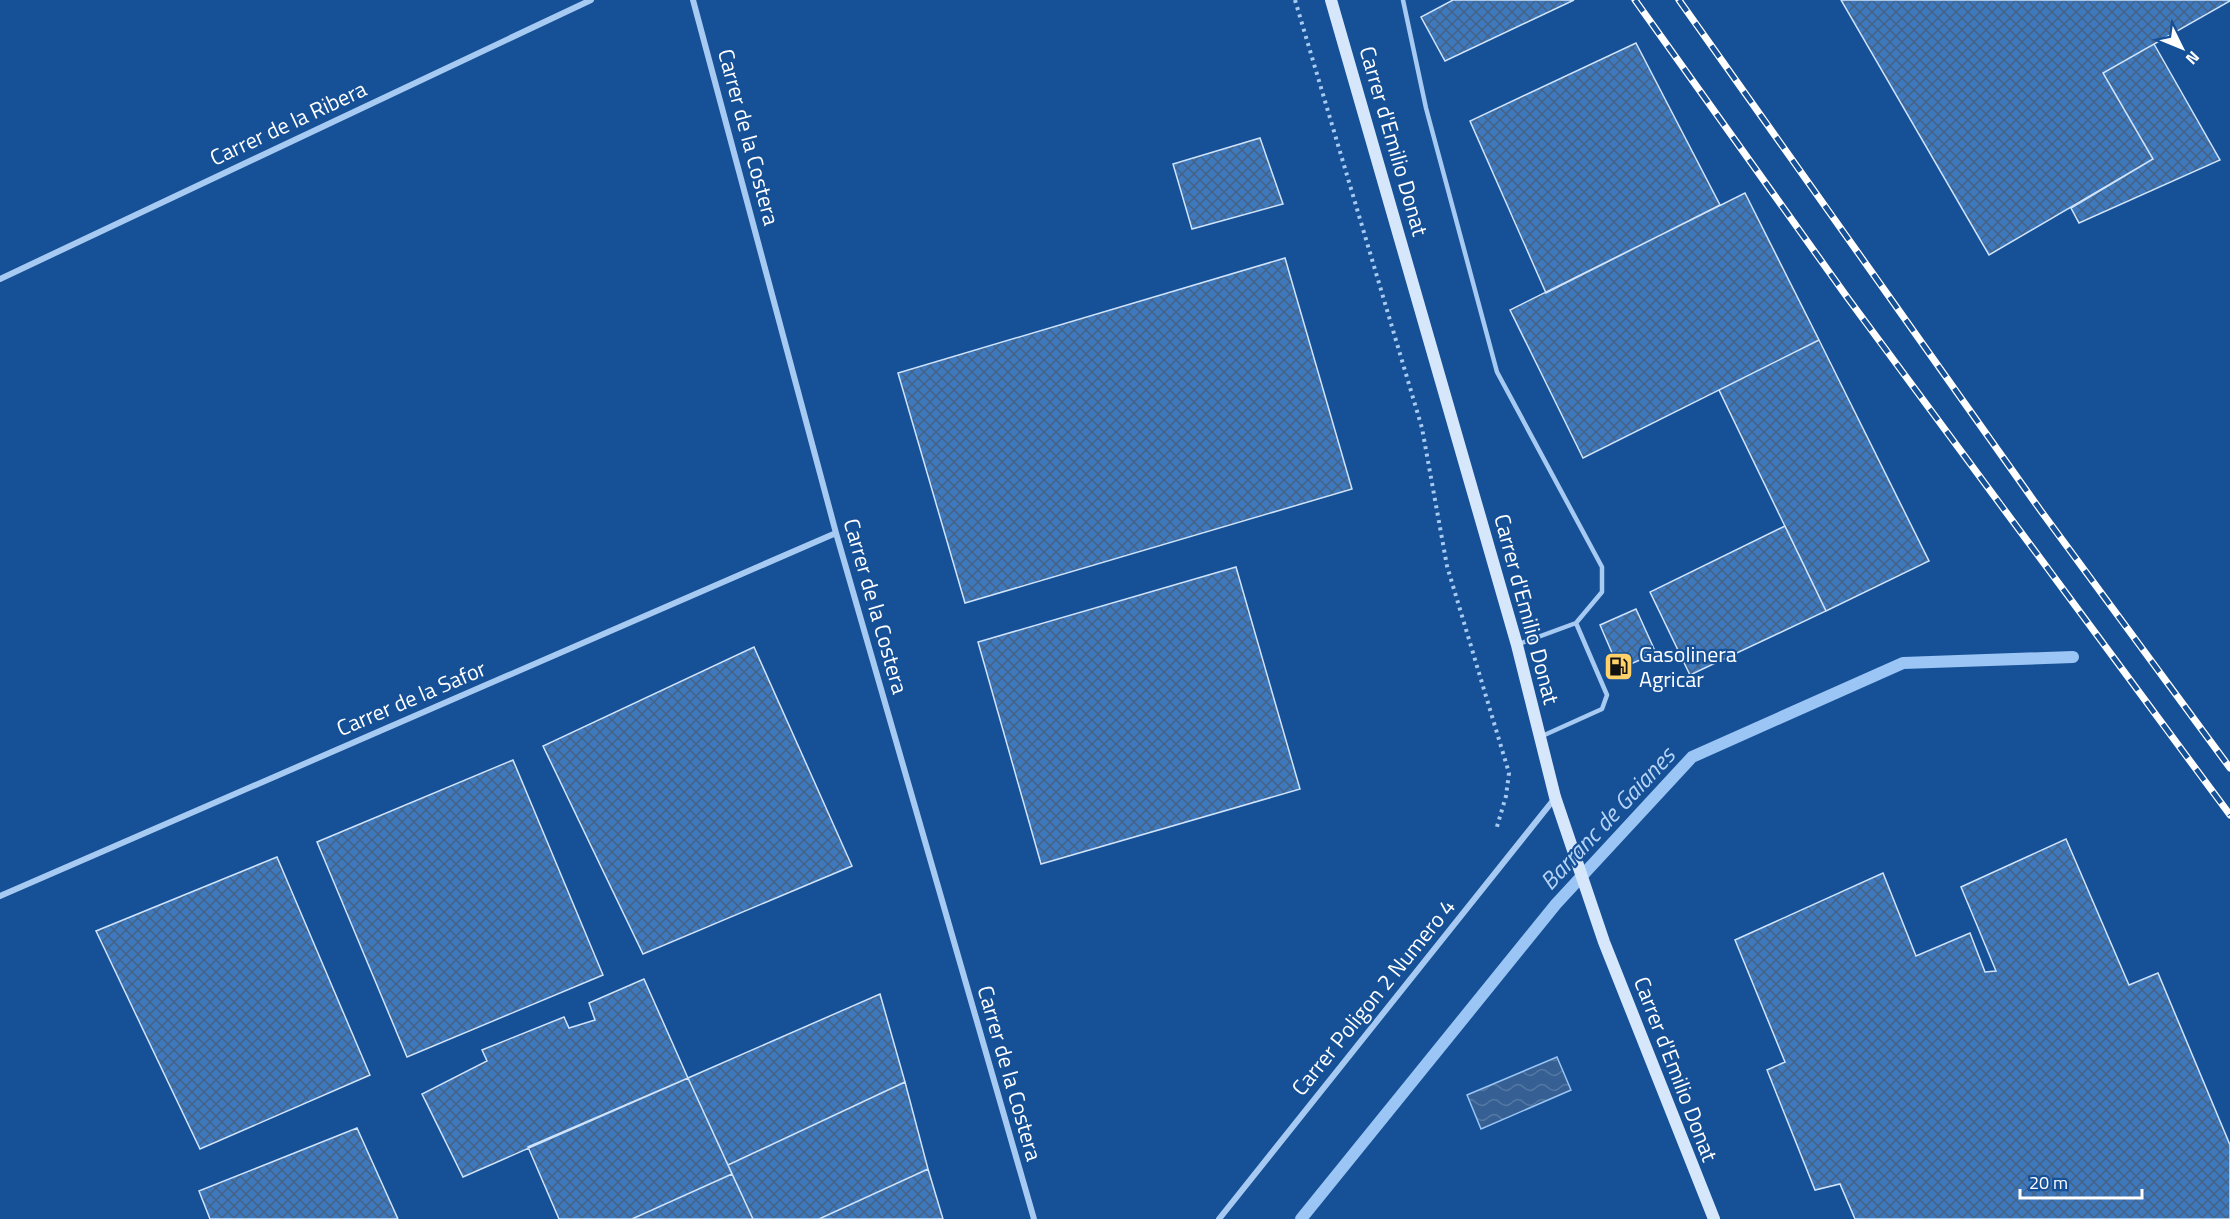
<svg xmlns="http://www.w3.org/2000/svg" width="2230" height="1219" font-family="'Titillium Web',sans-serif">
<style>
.water{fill:url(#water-waves);stroke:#9ac5f4;stroke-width:1.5}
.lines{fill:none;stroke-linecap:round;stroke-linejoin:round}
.stream{stroke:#9ac5f4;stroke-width:12}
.building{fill:url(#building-cross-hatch);stroke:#cfe4fc;stroke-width:1.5}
.path{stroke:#a7caf2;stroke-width:4;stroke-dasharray:3 4.5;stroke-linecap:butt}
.lane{stroke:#a7caf2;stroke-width:4.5}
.street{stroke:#a7caf2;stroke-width:6}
.secondary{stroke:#d6e7fc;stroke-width:12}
.rail-casing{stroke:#fff;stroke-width:7}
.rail{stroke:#165096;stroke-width:4.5;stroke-dasharray:14;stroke-linecap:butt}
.labels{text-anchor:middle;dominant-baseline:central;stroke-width:4.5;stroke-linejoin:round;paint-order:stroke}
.street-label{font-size:22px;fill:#fff;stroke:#165096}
.poi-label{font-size:22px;fill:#fff;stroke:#165096;text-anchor:start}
.water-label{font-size:24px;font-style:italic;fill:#b4d4f8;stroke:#165096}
</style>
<defs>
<pattern id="water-waves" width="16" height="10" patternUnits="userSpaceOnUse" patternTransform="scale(1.5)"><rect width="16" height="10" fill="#366093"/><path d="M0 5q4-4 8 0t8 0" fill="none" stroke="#5478a3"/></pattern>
<pattern id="building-cross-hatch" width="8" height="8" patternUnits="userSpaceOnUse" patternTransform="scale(1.5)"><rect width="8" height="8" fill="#3e79be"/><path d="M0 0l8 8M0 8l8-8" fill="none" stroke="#456285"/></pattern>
</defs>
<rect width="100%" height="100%" fill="#165096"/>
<path class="water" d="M1557,1057L1571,1090L1481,1129L1467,1095Z"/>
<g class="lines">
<path class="stream" d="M1301,1219L1556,904L1692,757L1903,663L2073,657"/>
</g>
<path class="building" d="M1453,0H1574L1445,61L1421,17Z
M1841,0H2230V1L2103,73L2153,159L1989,255Z
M1636,43L1720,205L1546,293L1470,121Z
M2154,44L2220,160L2079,223L2071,208L2153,159L2103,73Z
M1260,138L1283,204L1192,229L1173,164Z
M1745,193L1819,340L1583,458L1510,310Z
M1285,258L1352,489L965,603L898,373Z
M1819,340L1929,561L1826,611L1719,390Z
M1785,526L1826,611L1690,675L1650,592Z
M1236,567L1300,789L1041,864L978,642Z
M1636,609L1656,653L1619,669L1600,625Z
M754,647L852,866L643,954L543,746Z
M513,760L603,975L407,1057L317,842Z
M2066,839L2129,985L2158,973L2230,1145V1219H1855L1840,1184L1815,1190L1767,1070L1785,1062L1735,940L1883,873L1916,956L1970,933L1985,972L1996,971L1961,887Z
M277,857L370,1075L200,1149L96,931Z
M644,979L688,1078L463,1177L422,1094L487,1061L482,1050L564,1017L569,1028L595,1020L589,1003Z
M880,994L905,1082L728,1165L688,1078Z
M688,1078L732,1174L632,1219H559L528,1147Z
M905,1082L928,1169L819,1219H753L728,1165Z
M357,1128L398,1219H210L199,1191Z
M928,1169L943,1219H819Z
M732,1174L753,1219H632Z"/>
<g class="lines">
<path class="path" d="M1295,0L1422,428L1447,566L1509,773L1506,796L1496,830"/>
<path class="lane" d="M1403,0L1426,108L1497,372L1602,567V592L1576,623L1519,644
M1540,737L1602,709L1607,695L1576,623"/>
<path class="street" d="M693,0L836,533L1034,1219
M0,279L591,0
M0,896L836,533
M1219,1219L1555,798"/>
<path class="secondary" d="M1331,0L1517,645L1555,797L1604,942L1714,1219"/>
<defs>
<path id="rail" d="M1635,0L1847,297L2230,815
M1679,0L2041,511L2230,768"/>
</defs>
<use href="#rail" class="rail-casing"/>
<use href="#rail" class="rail"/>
</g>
<defs>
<symbol id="fuel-square" viewBox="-11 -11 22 22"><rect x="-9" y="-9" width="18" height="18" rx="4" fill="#ffd168" stroke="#165096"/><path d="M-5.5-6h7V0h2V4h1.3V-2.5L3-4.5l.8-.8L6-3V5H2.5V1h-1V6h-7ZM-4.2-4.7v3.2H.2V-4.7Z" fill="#111"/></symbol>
</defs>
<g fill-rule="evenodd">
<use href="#fuel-square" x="1602" y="650" width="33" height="33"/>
</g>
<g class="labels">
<g class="street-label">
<text transform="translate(288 123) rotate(-25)">Carrer de la Ribera</text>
<text transform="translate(749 137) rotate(75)">Carrer de la Costera</text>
<text transform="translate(1394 141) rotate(74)">Carrer d'Emilio Donat</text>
<text transform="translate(876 606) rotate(74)">Carrer de la Costera</text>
<text transform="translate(1527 609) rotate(75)">Carrer d'Emilio Donat</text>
<text transform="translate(411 698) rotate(-23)">Carrer de la Safor</text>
<text transform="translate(1373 997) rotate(-51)">Carrer Poligon 2 Numero 4</text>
<text transform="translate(1676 1069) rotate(69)">Carrer d'Emilio Donat</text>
<text transform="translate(1010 1073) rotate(74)">Carrer de la Costera</text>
</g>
<g class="poi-label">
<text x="1639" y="654">Gasolinera<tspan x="1639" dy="25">Agricar</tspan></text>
</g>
<g class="water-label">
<text transform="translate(1607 818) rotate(-47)">Barranc de Gaianes</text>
</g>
</g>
<g transform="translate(2182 48) rotate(133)" stroke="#165096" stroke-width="4.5" paint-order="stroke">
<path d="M0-4.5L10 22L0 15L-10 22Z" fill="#ffffff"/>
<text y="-9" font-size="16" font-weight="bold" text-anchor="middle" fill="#ffffff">N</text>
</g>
<path d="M2020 1189v9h122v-9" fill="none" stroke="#ffffff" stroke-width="3"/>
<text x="2029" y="1189" font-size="18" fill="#ffffff" stroke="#165096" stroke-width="4.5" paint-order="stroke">20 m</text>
</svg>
